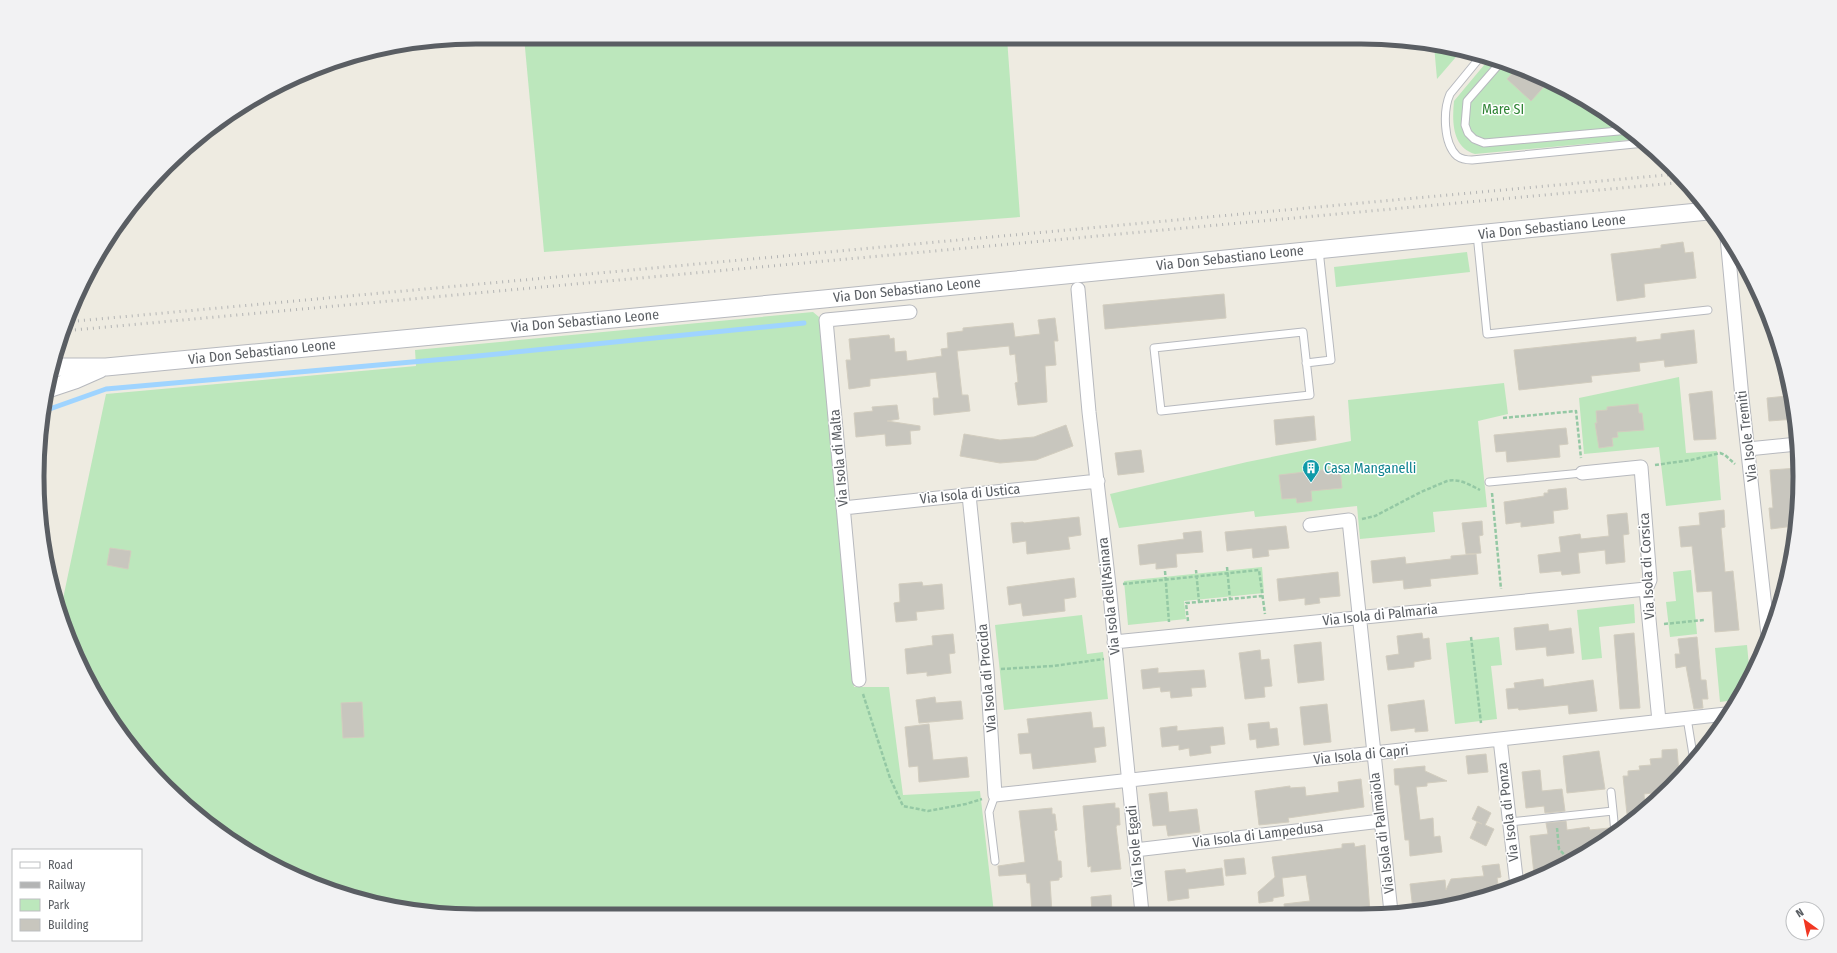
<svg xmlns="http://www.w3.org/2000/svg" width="1837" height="953" font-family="'Fira Sans Condensed',sans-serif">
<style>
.green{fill:#bce7bc}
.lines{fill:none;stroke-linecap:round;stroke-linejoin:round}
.stream{stroke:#9fd4ff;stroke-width:5}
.building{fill:#c8c6be;stroke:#d2cdbf}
.service-casing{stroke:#b7b9be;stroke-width:9}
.minor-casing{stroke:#b7b9be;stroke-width:15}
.tertiary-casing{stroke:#b7b9be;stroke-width:19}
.path{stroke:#94c8a4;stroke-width:2.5;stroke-dasharray:4 2;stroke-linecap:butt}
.service{stroke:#fff;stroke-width:7}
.minor{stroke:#fff;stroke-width:13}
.tertiary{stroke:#fff;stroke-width:17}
.rail{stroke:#b3b4b4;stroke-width:3;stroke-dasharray:1 5;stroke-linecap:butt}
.labels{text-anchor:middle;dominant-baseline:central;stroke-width:3;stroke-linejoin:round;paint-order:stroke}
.park-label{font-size:14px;fill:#2f8435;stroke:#fff}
.street-label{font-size:14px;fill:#5a5e63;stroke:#fff}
.culture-label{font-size:14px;fill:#0d838f;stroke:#fff;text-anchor:start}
.rim{fill:none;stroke:#5a5e63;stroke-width:5}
</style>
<rect width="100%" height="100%" fill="#eeebe1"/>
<path class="green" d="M524,37L1007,38L1020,217L544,252Z
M1434,45L1462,50L1437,79Z
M1490,58L1555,82L1628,128L1640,139L1475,154C1452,147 1452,122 1454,101Z
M1467,252L1470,272L1336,287L1334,267Z
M813,312L819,317L854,687H889L903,795L980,791L994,913L448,915L363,901L282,871L209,825L166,787L111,721L82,671L60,613L106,394L416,366L415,350Z
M1679,377L1686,453L1717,451L1721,500L1666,506L1659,447L1584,454L1579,398Z
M1504,383L1508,414L1478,421L1487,507L1433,512L1435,532L1360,539L1357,506L1255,517L1254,511L1119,528L1110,494L1247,462L1351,441L1348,400Z
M1262,567L1264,593L1184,601L1186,619L1128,625L1124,581Z
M1691,570L1697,634L1670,637L1666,602L1676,601L1673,572Z
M1634,604L1635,623L1599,627L1602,658L1582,660L1577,610Z
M1082,615L1087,654L1103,652L1108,699L1004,710L995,625Z
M1499,637L1502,665L1491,666L1497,719L1455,724L1446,643Z
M1747,645L1750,677L1735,700L1720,702L1715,648Z"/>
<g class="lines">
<path class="stream" d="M44,411L106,389L457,358L804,323"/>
</g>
<path class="building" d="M1517,68L1550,80L1531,101L1507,79Z
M1683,242L1685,253L1693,252L1696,278L1644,284L1645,297L1617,301L1611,254L1661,248V245Z
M1224,294L1226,318L1105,329L1103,305Z
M1055,318L1058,341H1054L1056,365L1045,366L1047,402L1018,405L1015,383L1018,382L1015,354L1010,355L1009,346L957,351L962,395H968L970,411L934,415L933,398H939L936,372L870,379V386L849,389L846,360H851L849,339L889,335L890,339L894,338L895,352L906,351L907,361L942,356L941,349L948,348L947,333L963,331V328L1013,323L1015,337L1040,334L1038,320Z
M1694,330L1697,363L1665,367L1664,360L1639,363L1640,371L1591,376L1592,382L1519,390L1514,350L1636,337V342L1661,339V334Z
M1712,391L1716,439L1694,440L1689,394Z
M1787,396L1791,397L1796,419L1769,421L1767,398Z
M1638,404L1639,413H1642L1644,430L1617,432L1618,437L1612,438L1613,446L1599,448L1595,423H1597L1596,411L1607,410V407Z
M897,405L899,419L887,421L920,426V430L910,431L911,444L886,446L885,434L856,437L854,413L873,411L872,407Z
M1314,416L1316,440L1276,445L1274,420Z
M1066,425L1073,446L1036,460L1000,463L960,456L964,434L1000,440L1034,437Z
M1566,428L1568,444L1559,445L1560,457L1507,462L1506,451L1496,452L1494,435Z
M1141,450L1144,472L1118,475L1115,453Z
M1340,468L1342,488L1311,491L1312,501L1297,503L1296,498L1282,499L1279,475Z
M1798,468L1799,499L1792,500L1794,526L1771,529L1769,508H1773L1770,470Z
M1566,488L1568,509L1553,511L1554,523L1521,527V522L1506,524L1504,502L1544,496V493H1548V490Z
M1724,510L1725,527L1721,528L1725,572L1733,571L1739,630L1715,632L1712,591L1697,592L1692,546L1681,547L1679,527L1700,525L1699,513Z
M1627,513L1629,534L1623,535L1625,562L1606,564L1605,550L1578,553L1580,573L1562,575L1561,571L1540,573L1538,555L1561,552L1559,537L1580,534L1581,539L1609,536L1607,515Z
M1079,517L1081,535L1068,537L1070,549L1027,554L1026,541L1013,543L1011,523L1023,522L1024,523Z
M1482,521L1483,535L1479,536L1481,553L1466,554L1462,523Z
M1286,526L1289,548L1268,550L1269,556L1253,558L1252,548L1227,551L1225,532Z
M1201,531L1203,552L1176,554L1177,567L1156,569V563L1140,565L1138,545L1184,539L1183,533Z
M110,548L131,551L128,569L107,565Z
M1476,554L1478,574L1430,579L1431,586L1404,589L1403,580L1373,583L1371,561L1405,557L1406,564L1451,559V556Z
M1338,572L1340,596L1319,598L1320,603L1305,605V598L1279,601L1277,579Z
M1074,578L1076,597L1064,599L1065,611L1023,616L1021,603L1009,605L1007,587Z
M922,582L923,586L942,584L944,609L916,612L917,620L896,622L894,603L900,602L899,584Z
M1548,624L1549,631L1571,628L1574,653L1547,656L1546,647L1516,650L1514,628Z
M1422,633L1423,639L1429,638L1431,659L1414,662V667L1388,670L1386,656L1399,654L1397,636Z
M1634,633L1640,708L1620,709L1614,635Z
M953,634L955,653L949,654L951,673L927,676V672L907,674L905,649L933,645L932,636Z
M1697,637L1701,680H1706L1708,699H1702L1703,708L1694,709L1686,666L1676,668L1675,654H1680L1678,639Z
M1321,642L1324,680L1298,683L1294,645Z
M1260,650L1261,660L1269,659L1272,686L1264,687L1265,697L1245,699L1239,653Z
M1158,668V673L1204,670L1206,687L1191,688L1192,696L1171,698L1170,691L1161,692L1160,687L1143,689L1141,670Z
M1543,679L1544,687L1593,680L1597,711L1569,714L1568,705L1519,710L1518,708L1508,709L1506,689L1515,688L1514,683Z
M935,697L936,703L961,701L963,719L919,723L916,700Z
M1424,700L1428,731L1415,732V728L1391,731L1388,705Z
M362,702L364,737L343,738L341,703Z
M1327,704L1331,742L1304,745L1300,707Z
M1091,712L1093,728L1104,727L1106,746L1094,748L1096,762L1033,769L1031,753L1020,754L1018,734L1029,733L1027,719Z
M1269,722L1270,729L1277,728L1279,745L1257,748L1256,739L1250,740L1248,724Z
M929,724L933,760L967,757L969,777L919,782L918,766L909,767L905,727Z
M1177,726V731L1223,727L1225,744L1210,746L1211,753L1190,756L1189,748L1179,750V745L1162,747L1160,728Z
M1677,749L1679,773H1673L1674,781L1661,792L1644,794L1645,806L1638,813L1627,814L1623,776H1628V771L1640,770L1639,766L1651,765L1650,759L1662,758V750Z
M1599,751L1605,789L1567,793L1563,756Z
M1486,754L1488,772L1468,774L1466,756Z
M1425,766V771L1447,781L1427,783V786L1416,787L1420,820L1433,818L1434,837L1440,836L1442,852L1410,856L1409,840H1405L1399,785H1395L1394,769Z
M1540,770L1542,791L1562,789L1565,811L1545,813L1544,806L1526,808L1522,772Z
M1361,779L1364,807L1288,818L1289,822L1259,825L1255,791L1290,786V788L1305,787L1306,796L1339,792L1338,782Z
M1167,792L1169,812L1197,809L1200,832L1168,836L1166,825L1153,826L1149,794Z
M1115,803V808H1119L1120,825H1117L1116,827L1121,869L1091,872V866L1088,867L1083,806Z
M1478,806L1491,813L1485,825L1494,829L1486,846L1470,838L1477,822L1482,824L1472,819Z
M1052,808V814H1055L1057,830L1054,831L1058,861H1061L1062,877L1059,878V880L1050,881L1052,913H1032L1030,883H1027L1026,874L999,876L998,866L1025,862L1019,811Z
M1566,821L1567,830L1589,827L1590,830L1609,828L1610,837L1605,842L1547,873L1534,874L1530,836L1548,834L1546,823Z
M1354,843L1355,847L1365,845L1370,912L1285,913L1284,904L1310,901L1306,875L1282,878L1284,896L1273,898V901L1259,903L1258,892L1275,877L1272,857L1342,848V844Z
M1244,858L1246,874L1226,876L1224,860Z
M1499,864L1501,877L1497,878L1499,891L1422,911V909L1413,910L1410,884L1445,880L1446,890L1451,879L1484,876L1482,866Z
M1222,868L1224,885L1188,889L1189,898L1168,901L1165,871L1185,869L1186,873Z
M1111,895L1112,913H1092L1091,897Z"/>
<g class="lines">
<defs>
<path id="service" d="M1482,55L1450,94C1443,110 1443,143 1457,156C1461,159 1467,160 1472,160L1645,143
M1501,62L1467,101L1465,125L1468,133L1474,139L1484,143L1630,130
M1477,234L1487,334L1708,310
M1303,332L1310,395L1161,411L1154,348Z
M1306,363L1331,360L1319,250
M1489,482L1582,473
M1687,718L1694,761
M1611,792L1613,811
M1510,822L1613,811L1615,833
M995,861L989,812L995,795"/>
<path id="minor" d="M1727,237L1742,398L1768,635
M1078,289L1089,412L1109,585L1142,913
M1748,449L1797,444
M1582,473L1641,467L1650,580L1646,589L1659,721
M969,495L987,670L995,795L1726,714
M843,508L1098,481
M1310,525L1349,520L1391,912
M1114,642L1646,589
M859,680L826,320L910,312
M1500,739L1517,886
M1135,850L1381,821"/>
<path id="tertiary" d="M51,368L62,367H106L824,299L1708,211
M48,389L75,380L100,369"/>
</defs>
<use href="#service" class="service-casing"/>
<use href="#minor" class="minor-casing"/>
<use href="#tertiary" class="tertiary-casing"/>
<path class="path" d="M1503,418L1576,411L1581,458
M1655,465L1691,460L1720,453L1725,455L1735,464
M1492,493L1501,589
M1362,519L1375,516L1421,492L1447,481C1459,478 1470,485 1480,490
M1227,567L1230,599
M1165,571L1169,622
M1123,584L1259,570L1265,614
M1199,602L1262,596
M1188,621L1186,603L1199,602L1196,570
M1664,624L1704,620
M1471,637L1481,723
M1001,669L1053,666L1104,659
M863,694L890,778L903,806L928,811L966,804L982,799
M1557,828L1559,849L1570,861"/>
<use href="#service" class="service"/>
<use href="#minor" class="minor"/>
<use href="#tertiary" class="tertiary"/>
<path class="rail" d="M66,322L1677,174
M63,331L1686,182"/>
</g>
<defs>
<symbol id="building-pin" viewBox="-11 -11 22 30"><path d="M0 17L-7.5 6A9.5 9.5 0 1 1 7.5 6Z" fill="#0f9aa8" stroke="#fff"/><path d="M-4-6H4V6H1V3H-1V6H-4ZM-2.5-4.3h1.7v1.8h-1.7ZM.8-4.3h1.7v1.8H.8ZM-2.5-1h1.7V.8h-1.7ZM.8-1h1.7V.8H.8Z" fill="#fff"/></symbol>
</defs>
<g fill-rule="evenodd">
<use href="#building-pin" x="1301" y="458" width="20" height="27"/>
</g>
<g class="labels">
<g class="park-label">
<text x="1503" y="109">Mare SI</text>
</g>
<g class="street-label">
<text transform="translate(1552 227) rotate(-6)">Via Don Sebastiano Leone</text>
<text transform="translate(1230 258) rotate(-6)">Via Don Sebastiano Leone</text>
<text transform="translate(907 290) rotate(-6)">Via Don Sebastiano Leone</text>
<text transform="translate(585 321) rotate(-5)">Via Don Sebastiano Leone</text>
<text transform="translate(262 352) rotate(-6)">Via Don Sebastiano Leone</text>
<text transform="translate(1747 436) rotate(-97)">Via Isole Tremiti</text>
<text transform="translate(839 458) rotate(-95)">Via Isola di Malta</text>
<text transform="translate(970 494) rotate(-6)">Via Isola di Ustica</text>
<text transform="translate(1647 566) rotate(-93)">Via Isola di Corsica</text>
<text transform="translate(1109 596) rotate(-96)">Via Isola dell'Asinara</text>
<text transform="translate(1380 615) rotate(-6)">Via Isola di Palmaria</text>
<text transform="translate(987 678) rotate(-95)">Via Isola di Procida</text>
<text transform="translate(1361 755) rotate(-6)">Via Isola di Capri</text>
<text transform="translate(1508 812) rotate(-97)">Via Isola di Ponza</text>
<text transform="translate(1382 833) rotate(-97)">Via Isola di Palmaiola</text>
<text transform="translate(1258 835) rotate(-7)">Via Isola di Lampedusa</text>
<text transform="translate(1135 846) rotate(-95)">Via Isole Egadi</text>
</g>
<g class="culture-label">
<text x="1324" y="468">Casa Manganelli</text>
</g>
</g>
<path d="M0 0H1837V953H0ZM476 44H1361A432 432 0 0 1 1793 476V477A432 432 0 0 1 1361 909H476A432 432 0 0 1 44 477V476A432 432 0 0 1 476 44Z" fill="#f2f2f3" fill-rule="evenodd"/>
<path class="rim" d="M476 44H1361A432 432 0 0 1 1793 476V477A432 432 0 0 1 1361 909H476A432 432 0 0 1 44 477V476A432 432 0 0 1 476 44Z"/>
<rect x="12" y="849" width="130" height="92" fill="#ffffff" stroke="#bdbfc1"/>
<rect x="20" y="862" width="20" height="6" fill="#ffffff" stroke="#bdbfc1"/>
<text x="48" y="869" font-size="12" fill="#5a5e63">Road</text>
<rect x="20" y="882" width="20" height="6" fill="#b3b4b4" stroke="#bdbfc1"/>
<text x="48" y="889" font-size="12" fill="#5a5e63">Railway</text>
<rect x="20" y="899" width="20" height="12" fill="#bce7bc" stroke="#bdbfc1"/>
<text x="48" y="909" font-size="12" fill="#5a5e63">Park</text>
<rect x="20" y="919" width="20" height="12" fill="#c8c6be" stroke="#bdbfc1"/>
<text x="48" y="929" font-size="12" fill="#5a5e63">Building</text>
<g transform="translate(1805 921) rotate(327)"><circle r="19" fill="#ffffff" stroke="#bdbfc1"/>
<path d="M0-3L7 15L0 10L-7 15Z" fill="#f13723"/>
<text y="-6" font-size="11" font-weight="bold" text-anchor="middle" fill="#5a5e63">N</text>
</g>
</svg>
